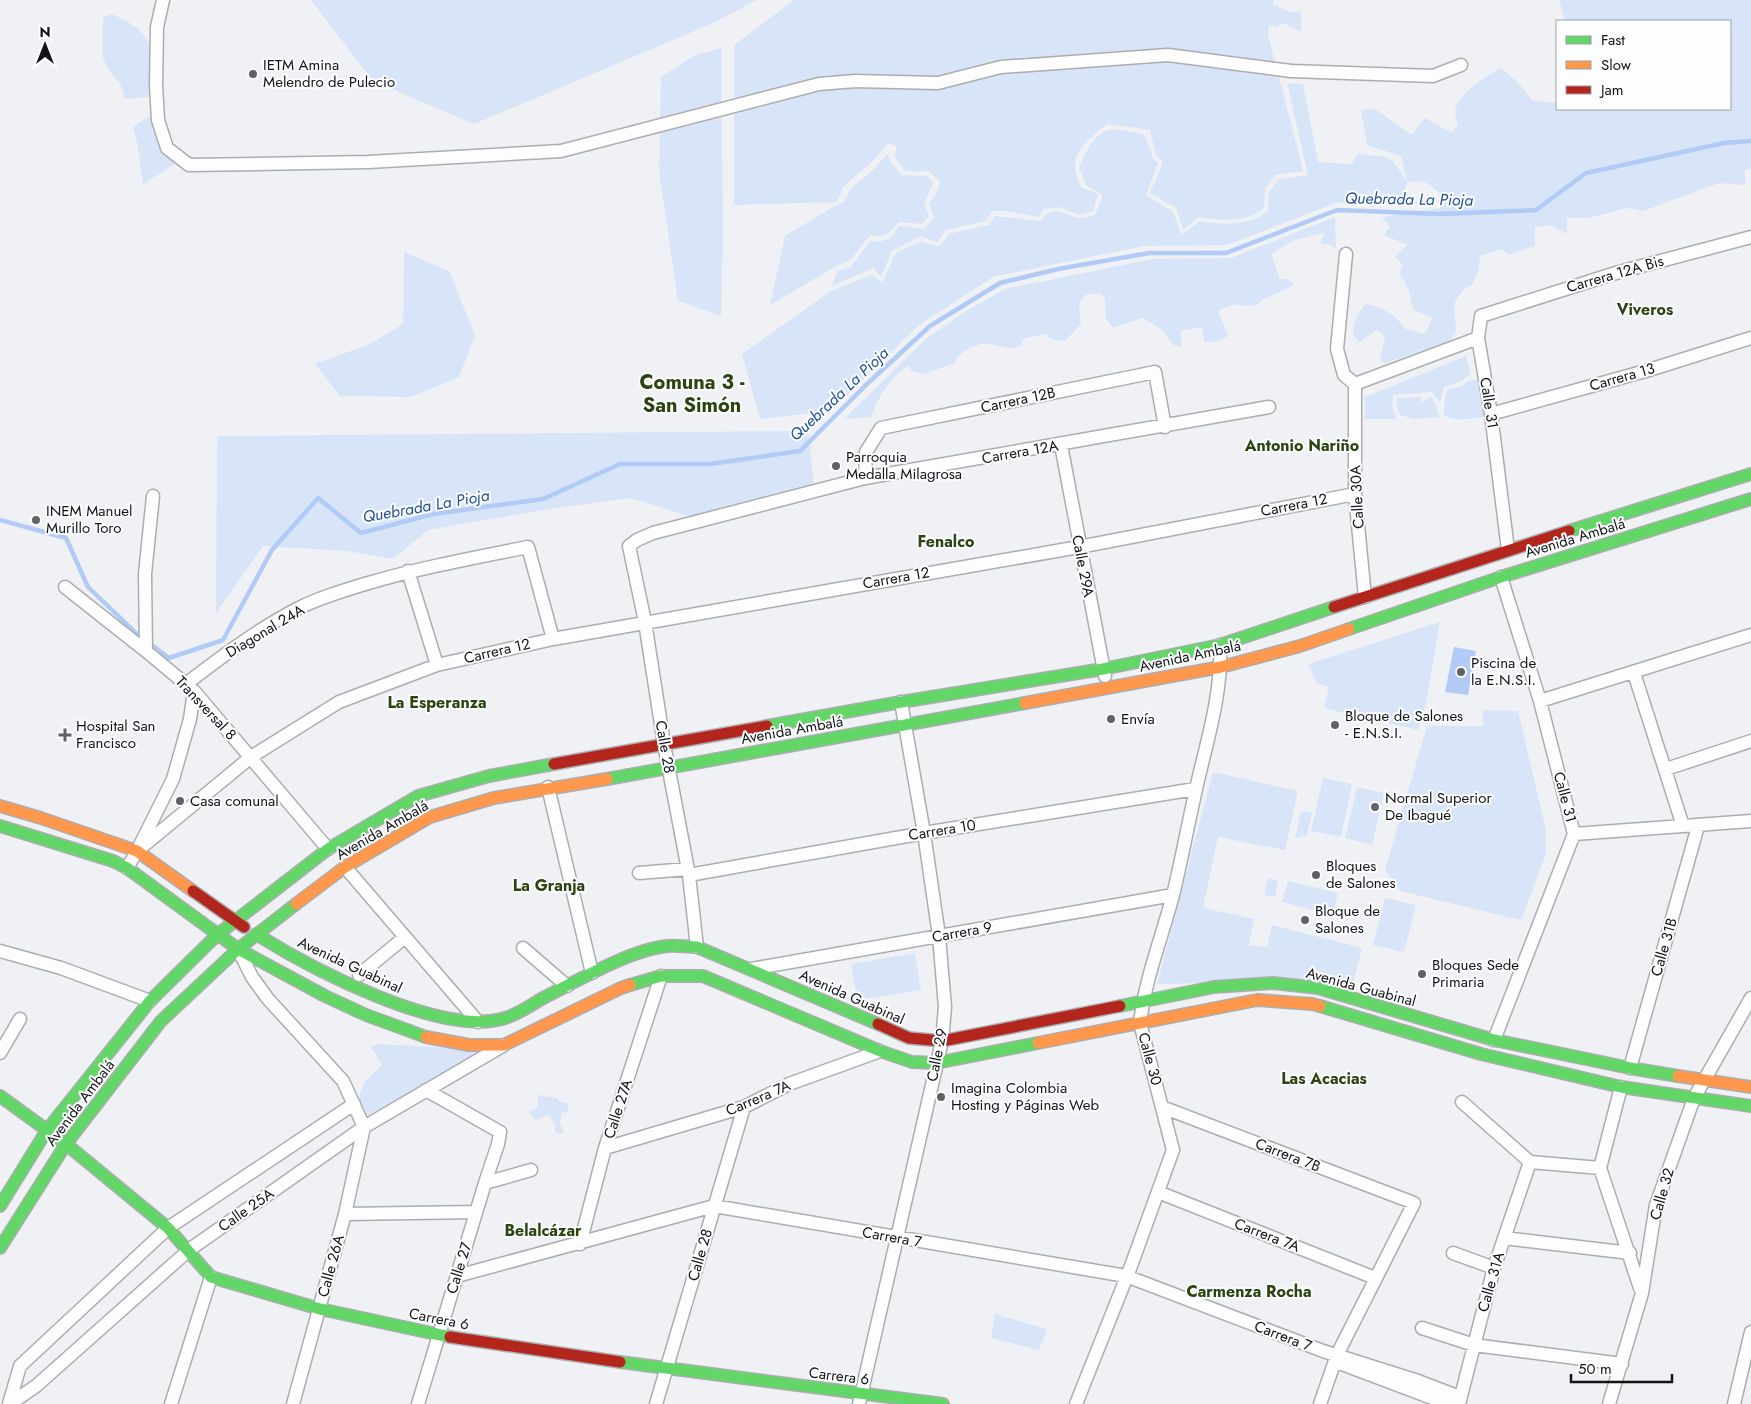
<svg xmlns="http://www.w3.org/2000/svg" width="1751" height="1404" font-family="Jost,sans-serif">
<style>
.green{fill:#d8e5f9}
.water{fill:#b1cbf6}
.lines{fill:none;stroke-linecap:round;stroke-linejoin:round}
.stream{stroke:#b1cbf6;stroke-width:4.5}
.street-casing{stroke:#abadaf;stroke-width:15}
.fast-casing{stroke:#abadaf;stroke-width:14}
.slow-casing{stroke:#abadaf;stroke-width:14}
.jam-casing{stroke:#abadaf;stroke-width:14}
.street{stroke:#fdfdfd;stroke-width:12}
.fast{stroke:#63d668;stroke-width:11}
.slow{stroke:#ff974d;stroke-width:11}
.jam{stroke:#b3261e;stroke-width:11}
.poi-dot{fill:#5f6164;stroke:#fcfdff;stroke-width:2}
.labels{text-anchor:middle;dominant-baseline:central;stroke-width:4;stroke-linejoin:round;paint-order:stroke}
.poi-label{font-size:15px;fill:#121416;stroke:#fcfdff;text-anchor:start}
.street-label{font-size:15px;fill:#121416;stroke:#fcfdff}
.water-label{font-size:16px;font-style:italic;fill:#265197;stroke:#fcfdff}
.neighbourhood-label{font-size:16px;font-weight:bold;fill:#2d4411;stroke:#fcfdff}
.district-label{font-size:20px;font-weight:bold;fill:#2d4411;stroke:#fcfdff}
</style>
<rect width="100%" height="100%" fill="#eff1f4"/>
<path class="green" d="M311,0H757L711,24L474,124L373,81Z
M794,0H1274L1273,5L1291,12L1301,11V32L1283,23L1276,27L1269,25L1268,34L1303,171L1275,175L1265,189L1264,208C1249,223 1217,220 1198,217L1183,230L1176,208L1150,193L1163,162L1156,154L1150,130L1108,124C1095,132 1074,150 1075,167C1075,174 1079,181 1081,187L1098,194L1093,211L1079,215L1059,207L1043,209L1039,217L1005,211H993L985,221L946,230L937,242L921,236L892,251L881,277L873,268L832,286L837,271L851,267L870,241C885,243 892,239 899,226L924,229L934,217L929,204L937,192L940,181L928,171L916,172L904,170L895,158L896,146L888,143L873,161L843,187L837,202L734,205V45Z
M1559,0H1751V169L1745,170L1746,183L1740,185L1719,183L1643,211L1627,208L1589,218H1567V234L1551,225L1535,227V246L1509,255L1502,249L1480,256L1478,271L1472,285L1463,290L1454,304L1456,331L1450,341L1385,363L1380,360L1385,337L1377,330L1359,342L1353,334C1354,321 1357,313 1366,304C1383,307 1396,315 1405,329L1425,334L1432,318L1414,310L1411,302L1409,291L1404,281L1399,275L1403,265L1395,257L1407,245L1384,235L1390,227L1382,217L1440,208L1448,199L1424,181L1408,182L1404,192L1420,205L1381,196L1367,197L1353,202L1336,203L1227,245L1144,246L993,277L919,325L831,411L760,419L742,354L831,291L872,275L882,283L896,253L921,241L939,247L949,234L989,225L995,216L1041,221L1046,214L1057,211L1078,218L1095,215L1103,195L1086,185L1079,167C1085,154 1093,135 1108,130C1116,128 1136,133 1144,134L1153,158L1158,163L1146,195L1173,212L1182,235L1200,221C1222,225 1250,226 1268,211L1269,192L1279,179L1308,175L1287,83L1303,84L1318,162L1352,164L1357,154L1381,156L1392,160L1407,181L1401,156L1367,145L1361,110L1375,109L1412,135L1425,118L1452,133L1458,124C1457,121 1455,116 1455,112C1457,94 1486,77 1500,68L1516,80L1532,100L1557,103V109H1730V21H1565Z
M111,14C132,21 157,40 155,66C154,72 150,78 149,85C148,89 149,93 149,97L125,99L120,83L113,76L103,59V18Z
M721,48L723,235L721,316L678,301L659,171L661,77L695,55Z
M150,116L164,137L188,156L143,184L138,147L133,127Z
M887,154L891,162L901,175L927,176L933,183L924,203L929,216L922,224L899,222L890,232L881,237L870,235L850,260L833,268L770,305L785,236L833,207L844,202L851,188L873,170Z
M1335,217L1336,249L1330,244H1320L1324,233L1294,240L1271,254L1280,279H1288L1294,285L1262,300L1257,305L1243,306L1235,304L1218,310L1228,336L1217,342H1204L1202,327L1181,331V347L1173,345L1161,329L1143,318L1113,328L1106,319L1105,299L1100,293L1085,295L1079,304L1081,324L1065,341L1054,340L1044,334L1022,339V346C1007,350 1005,347 991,344C978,341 960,352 954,363L924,374L913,372L908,366C889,378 879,396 871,417L844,419L927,338L963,313L1005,289L1152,259L1231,258Z
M404,252L449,271L475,335L459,377L411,397L340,396L315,364L370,344L403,324Z
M1466,356L1471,374L1461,381L1444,387L1440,402L1432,392L1393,395L1392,407L1397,419H1365V397Z
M1471,380H1479L1483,389L1490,415C1475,419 1459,422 1444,416L1445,397L1448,389L1460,387Z
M1431,396L1435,404L1440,417L1414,419L1400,415L1397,407V398L1421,397V403Z
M808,431L814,486L698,519L631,498L543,510L428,530L393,559L347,551L263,546L216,613L217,436Z
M1440,622L1426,703L1418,730L1324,708L1329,687L1317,683L1308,664Z
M1483,710L1518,711L1546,830V854L1521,920L1400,891L1385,870L1427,726H1483Z
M1213,772L1298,791L1285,850L1218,837L1203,908L1254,919L1249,945L1267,947L1272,925L1362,948L1351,992L1318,981L1157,984Z
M1323,778L1352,784L1341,837L1311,831Z
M1357,787L1384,793L1372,845L1345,838Z
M1301,811L1312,813L1307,835L1295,838Z
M1268,878L1278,881L1275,897L1264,895Z
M1288,881L1338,893L1333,915L1282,902Z
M1385,898L1416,905L1404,952L1373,945Z
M915,953L921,990L857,1000L851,964Z
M378,1044L454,1048L485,1054L364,1117L357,1100L365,1082L382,1065L371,1047Z
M538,1095L557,1098L560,1102L567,1103L569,1112L562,1113L560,1123L564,1131L561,1134L555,1132V1124L548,1115L536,1120L528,1112L538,1107Z
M995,1314L1047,1329L1039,1350L991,1338Z"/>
<path class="water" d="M1454,647L1476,651L1468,695L1445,692Z"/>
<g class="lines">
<path class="stream" d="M0,520L66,538L88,587L138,635L169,658L223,640L272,550L318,498L361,533L433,514L543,499L620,464H710L800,451L868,383L930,326L1000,283L1058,269L1149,253H1226L1337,210L1439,214L1536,210L1586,173L1724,143L1751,141"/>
<defs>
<path id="street" d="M163,0L157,27L156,85L158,120L167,148L189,165L368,162L561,151L819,84L855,81L938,83L1001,67L1168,55L1291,71L1433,76L1461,65
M1346,254L1337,349L1344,375L1355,384V494L1365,597
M1355,384L1478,338
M1491,414L1649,370L1751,338
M1061,445L1105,676
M865,478L866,452L881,428L1155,372L1165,427
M1508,550L1491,414L1478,338L1481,316L1619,272L1751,237
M408,571L437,665
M65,587L146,651L194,691L328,849
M146,651L145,574L153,496
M1634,673L1683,826
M186,684C221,657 257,630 297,609C318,598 342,591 365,584C419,568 473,558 528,547L553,639
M1540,701L1751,635
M1666,769L1751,741
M548,787L592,973
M1574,834L1751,821
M139,847L173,779L190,719L194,691
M345,867L478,1022
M127,868L137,851L251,757L339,702L437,665L553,639L1079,547L1355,494
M639,873L688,869
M689,875L924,833L1195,789
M697,947L689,875L664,744L645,622L629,546L637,540L653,533L865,478L1269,407
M523,948L567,986
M238,949L252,977L268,999L343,1081L364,1127L345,1214L293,1404
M0,951L61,968L150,1001
M751,969L1173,895
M359,975L405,937
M1494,1040L1574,834L1540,701L1501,577
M0,1053L20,1019
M1630,1068L1698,826
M1621,1087L1600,1168L1640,1288
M1462,1102L1530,1162L1600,1168
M1162,1107L1414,1203L1337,1355L1320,1404
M605,1148L744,1107L789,1084L880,1051
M485,1183L531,1170
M1158,1192L1375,1278
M345,1214L476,1212
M1504,1238L1630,1253
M580,1244L605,1148L661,976
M1453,1253L1494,1268
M457,1276L714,1206L1126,1276L1323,1351L1418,1381L1460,1397
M1422,1328L1474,1345L1622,1364
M1339,1363L1448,1404
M9,1404L20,1366L168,1228L354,1104
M10,1404L36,1386L189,1250L364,1127L504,1045
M171,1404L211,1277
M418,1404L485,1183L498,1144L500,1132L426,1090
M656,1404L744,1107
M859,1404L942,1041L945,1007L939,936L924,833L901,702
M1076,1404L1131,1266L1173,1150L1140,1023C1145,979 1162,937 1173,895C1183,854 1190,813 1200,772C1210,730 1222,689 1220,645
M1459,1404L1494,1268L1530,1162
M1609,1404L1642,1293L1656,1205L1694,1098L1751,998
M1734,1404L1751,1332"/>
<path id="fast" d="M1569,531L1751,474
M1349,629L1501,577L1751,499
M767,726L901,702L1103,669L1220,645L1334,607
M607,779L1025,703
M0,826L113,861L127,868L238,949L296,904
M256,934C310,968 442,1038 505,1018C519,1014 532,1004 545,997C579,980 630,950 667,946C676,945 687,947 697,947L878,1024
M217,935L328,849L418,796L489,776L554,764
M630,985L661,976H703L880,1051L912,1062L936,1063L1038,1043
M1120,1006L1214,987L1273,983L1318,988L1494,1040L1630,1068L1678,1076
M1320,1006L1481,1054L1621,1087L1751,1106
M0,1096L66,1144L168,1228L211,1277L320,1309L450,1337
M0,1206L47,1130L150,1001L217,935
M0,1248L66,1144L161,1021L238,949L325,996L366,1015L426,1037
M620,1362L943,1404"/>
<path id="slow" d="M1025,703L1221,667L1300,646L1349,629
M0,806L41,818L137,851L193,891
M296,904L345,867L430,817L494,798L607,779
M426,1037L469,1045H504L621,988L630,985
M1038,1043L1257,1000L1312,1004L1320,1006
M1678,1076L1751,1087"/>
<path id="jam" d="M1334,607L1569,531
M554,764L767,726
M193,891L244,927
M878,1024L909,1038L942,1041L1120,1006
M450,1337L620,1362"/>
</defs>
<use href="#street" class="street-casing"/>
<use href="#fast" class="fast-casing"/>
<use href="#slow" class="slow-casing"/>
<use href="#jam" class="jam-casing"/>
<use href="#street" class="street"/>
<use href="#fast" class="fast"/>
<use href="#slow" class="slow"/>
<use href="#jam" class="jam"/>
</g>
<g class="poi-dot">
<circle cx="253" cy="74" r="5"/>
<circle cx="836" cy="466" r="5"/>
<circle cx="36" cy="520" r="5"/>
<circle cx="1461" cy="672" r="5"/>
<circle cx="1111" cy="719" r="5"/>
<circle cx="1335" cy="725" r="5"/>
<path d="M62.5 727.5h5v5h5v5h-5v5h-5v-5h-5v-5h5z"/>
<circle cx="180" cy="801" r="5"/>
<circle cx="1375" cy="807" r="5"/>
<circle cx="1316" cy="875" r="5"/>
<circle cx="1305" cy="920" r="5"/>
<circle cx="1422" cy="974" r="5"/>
<circle cx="941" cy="1097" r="5"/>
</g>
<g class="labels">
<g class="poi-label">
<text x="263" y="65">IETM Amina<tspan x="263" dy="17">Melendro de Pulecio</tspan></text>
<text x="846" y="457">Parroquia<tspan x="846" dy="17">Medalla Milagrosa</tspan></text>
<text x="46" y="511">INEM Manuel<tspan x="46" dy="17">Murillo Toro</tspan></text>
<text x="1471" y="663">Piscina de<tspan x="1471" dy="17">la E.N.S.I.</tspan></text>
<text x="1345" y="716">Bloque de Salones<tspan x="1345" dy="17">- E.N.S.I.</tspan></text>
<text x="1121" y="719">Envía</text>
<text x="76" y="726">Hospital San<tspan x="76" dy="17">Francisco</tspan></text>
<text x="1385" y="798">Normal Superior<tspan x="1385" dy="17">De Ibagué</tspan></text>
<text x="190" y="801">Casa comunal</text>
<text x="1326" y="866">Bloques<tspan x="1326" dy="17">de Salones</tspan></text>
<text x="1315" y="911">Bloque de<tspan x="1315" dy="17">Salones</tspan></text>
<text x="1432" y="965">Bloques Sede<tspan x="1432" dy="17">Primaria</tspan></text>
<text x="951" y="1088">Imagina Colombia<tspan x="951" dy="17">Hosting y Páginas Web</tspan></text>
</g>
<g class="street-label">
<text transform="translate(1615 274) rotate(-16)">Carrera 12A Bis</text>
<text transform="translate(1622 377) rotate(-16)">Carrera 13</text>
<text transform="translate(1018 400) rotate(-12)">Carrera 12B</text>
<text transform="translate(1489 403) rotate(81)">Calle 31</text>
<text transform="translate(1020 452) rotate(-10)">Carrera 12A</text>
<text transform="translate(1357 497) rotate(-93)">Calle 30A</text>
<text transform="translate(1294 505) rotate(-11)">Carrera 12</text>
<text transform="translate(1575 538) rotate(-17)">Avenida Ambalá</text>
<text transform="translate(1083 566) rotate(79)">Calle 29A</text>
<text transform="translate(896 578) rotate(-10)">Carrera 12</text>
<text transform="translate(265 631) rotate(-31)">Diagonal 24A</text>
<text transform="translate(497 651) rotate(-13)">Carrera 12</text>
<text transform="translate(1190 656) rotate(-12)">Avenida Ambalá</text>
<text transform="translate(206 708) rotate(47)">Transversal 8</text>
<text transform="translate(792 730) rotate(-10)">Avenida Ambalá</text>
<text transform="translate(665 747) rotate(80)">Calle 28</text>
<text transform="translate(1565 797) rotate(75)">Calle 31</text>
<text transform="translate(382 830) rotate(-30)">Avenida Ambalá</text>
<text transform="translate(942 830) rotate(-9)">Carrera 10</text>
<text transform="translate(962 932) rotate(-10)">Carrera 9</text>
<text transform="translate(1664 947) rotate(-74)">Calle 31B</text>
<text transform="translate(350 965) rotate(25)">Avenida Guabinal</text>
<text transform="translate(1361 987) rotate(15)">Avenida Guabinal</text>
<text transform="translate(852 997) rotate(24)">Avenida Guabinal</text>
<text transform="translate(937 1055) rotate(-79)">Calle 29</text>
<text transform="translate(1150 1059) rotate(75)">Calle 30</text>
<text transform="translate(758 1098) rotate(-23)">Carrera 7A</text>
<text transform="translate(80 1103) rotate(-53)">Avenida Ambalá</text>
<text transform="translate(618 1109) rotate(-72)">Calle 27A</text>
<text transform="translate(1288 1155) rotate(21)">Carrera 7B</text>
<text transform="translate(1662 1194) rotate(-74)">Calle 32</text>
<text transform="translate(246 1210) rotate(-35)">Calle 25A</text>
<text transform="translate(1267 1235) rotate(21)">Carrera 7A</text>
<text transform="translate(892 1237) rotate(10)">Carrera 7</text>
<text transform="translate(700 1255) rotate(-74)">Calle 28</text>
<text transform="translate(331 1266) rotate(-75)">Calle 26A</text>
<text transform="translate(459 1268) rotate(-73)">Calle 27</text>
<text transform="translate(1491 1282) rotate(-74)">Calle 31A</text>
<text transform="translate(439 1319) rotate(11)">Carrera 6</text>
<text transform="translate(1283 1336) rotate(21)">Carrera 7</text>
<text transform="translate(839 1376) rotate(7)">Carrera 6</text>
</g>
<g class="water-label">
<text transform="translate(1409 199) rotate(1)">Quebrada La Pioja</text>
<text transform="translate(839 394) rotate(-43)">Quebrada La Pioja</text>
<text transform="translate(426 506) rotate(-10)">Quebrada La Pioja</text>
</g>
<g class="neighbourhood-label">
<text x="1645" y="309">Viveros</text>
<text x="1302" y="445">Antonio Nariño</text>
<text x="946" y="541">Fenalco</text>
<text x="437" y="702">La Esperanza</text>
<text x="549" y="885">La Granja</text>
<text x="1324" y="1078">Las Acacias</text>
<text x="543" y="1230">Belalcázar</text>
<text x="1249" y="1291">Carmenza Rocha</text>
</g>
<g class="district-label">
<text x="692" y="382">Comuna 3 -<tspan x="692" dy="23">San Simón</tspan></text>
</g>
</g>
<rect x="1556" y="20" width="175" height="90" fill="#fcfdff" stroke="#9ea0a2"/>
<rect x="1566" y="36" width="25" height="8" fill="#63d668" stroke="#9ea0a2"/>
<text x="1601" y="45" font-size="15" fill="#121416">Fast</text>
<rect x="1566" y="61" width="25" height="8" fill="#ff974d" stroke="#9ea0a2"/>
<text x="1601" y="70" font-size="15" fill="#121416">Slow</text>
<rect x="1566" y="86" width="25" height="8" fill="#b3261e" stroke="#9ea0a2"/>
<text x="1601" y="95" font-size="15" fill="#121416">Jam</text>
<g transform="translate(45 45)" stroke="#fcfdff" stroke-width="4" paint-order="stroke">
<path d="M0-4L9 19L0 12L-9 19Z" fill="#121416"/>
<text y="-8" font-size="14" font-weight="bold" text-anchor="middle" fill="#121416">N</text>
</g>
<path d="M1571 1374v8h101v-8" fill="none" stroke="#121416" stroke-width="2.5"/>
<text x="1578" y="1374" font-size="15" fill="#121416" stroke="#fcfdff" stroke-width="4" paint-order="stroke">50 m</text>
</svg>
